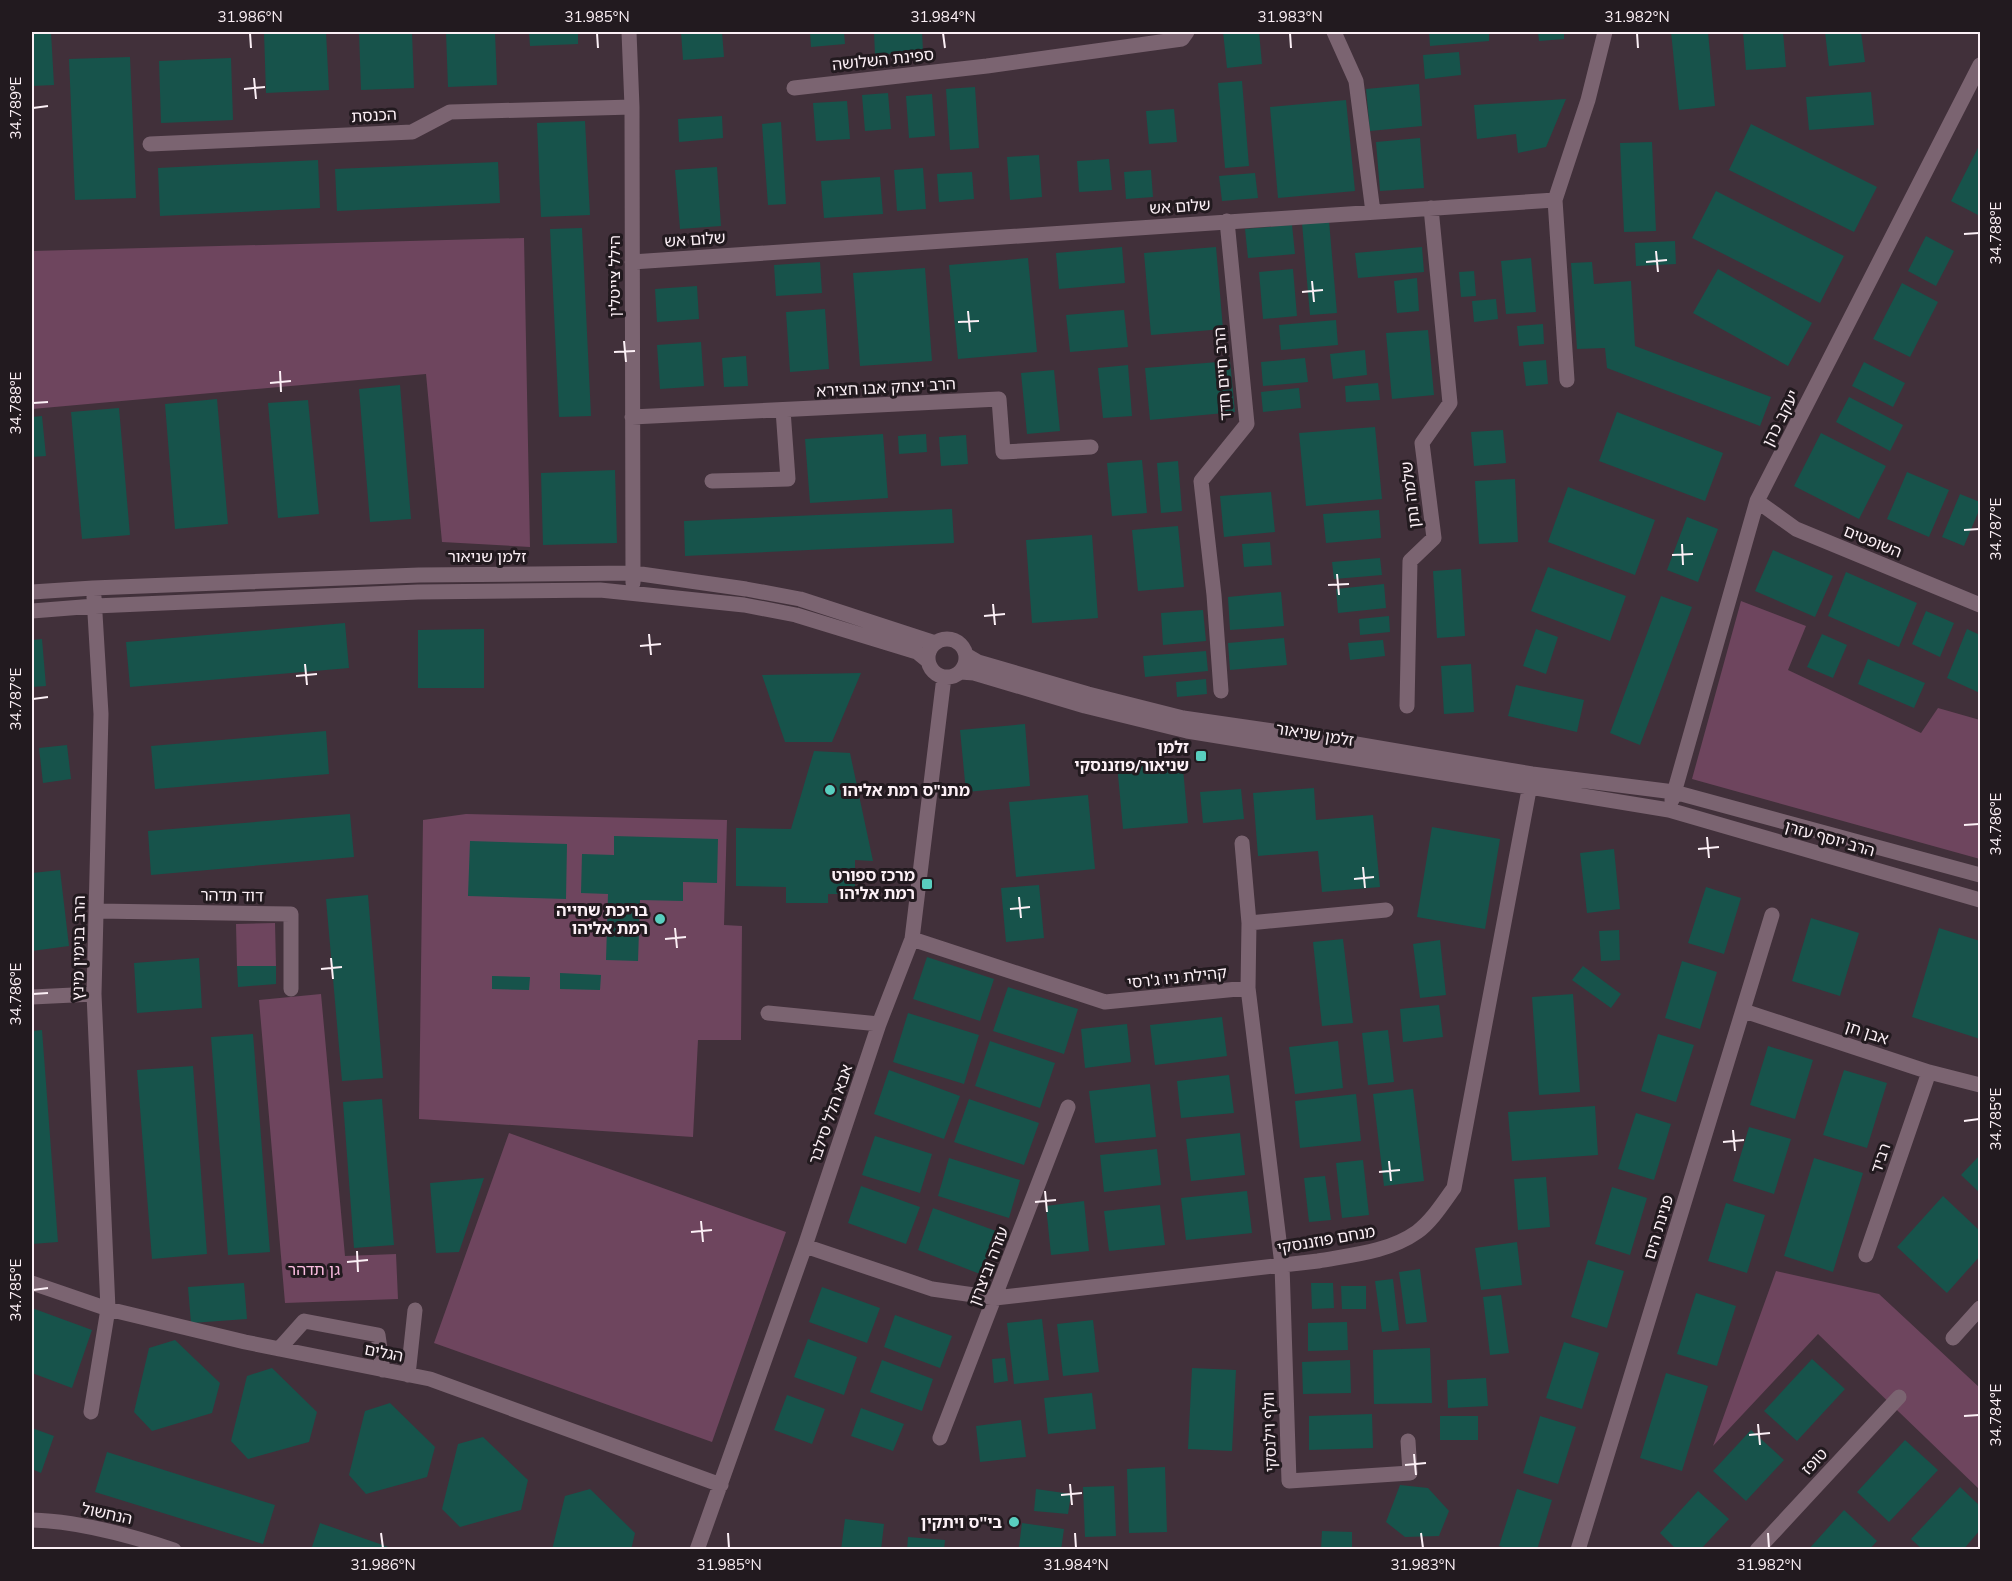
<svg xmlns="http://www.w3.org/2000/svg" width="2012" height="1581" font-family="Mulish,'Noto Sans Hebrew',sans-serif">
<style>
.green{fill:#6e455e}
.building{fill:#17534b}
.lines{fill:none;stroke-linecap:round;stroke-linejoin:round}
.minor{stroke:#7b6471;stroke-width:15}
.ticks{fill:none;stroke:#fcf0f6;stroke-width:2}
.poi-dot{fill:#59cebf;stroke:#221a1f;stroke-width:2}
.labels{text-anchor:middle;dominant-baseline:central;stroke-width:6;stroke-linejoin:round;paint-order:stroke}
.street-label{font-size:16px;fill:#fcf0f6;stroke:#221a1f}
.poi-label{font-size:16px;font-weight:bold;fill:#fcf0f6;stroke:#221a1f;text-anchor:end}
.park-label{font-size:16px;fill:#fcbde1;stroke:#221a1f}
.neatline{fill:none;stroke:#fcf0f6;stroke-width:2}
.ticks-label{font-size:15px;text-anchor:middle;fill:#fcf0f6}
</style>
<rect width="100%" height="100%" fill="#41303a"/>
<path class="green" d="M524,238L530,547L442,542L426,374L32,409V251Z
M1741,601L1806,626L1788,670L1921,733L1938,708L1980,720V859L1692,779Z
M466,814L727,820L724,925L742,926L741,1040H698L693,1137L419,1119L423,820Z
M275,923L276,966H237L236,924Z
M321,994L345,1256L396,1254L398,1299L285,1303L259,1000Z
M509,1133L786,1232L712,1442L434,1343Z
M1776,1271L1879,1294L1980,1388V1490L1818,1334L1713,1446Z"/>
<path class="building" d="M32,32H51L54,85L32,86Z
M264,32H326L329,90L266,93Z
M359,32H412L414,88L361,90Z
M446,32H495L497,85L448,87Z
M529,32H578V44L530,46Z
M681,32H722L724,57L683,60Z
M810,32H844L845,44L811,47Z
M874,32H922L923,51L875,55Z
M1223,32H1259L1262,64L1227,68Z
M1429,32H1489V41L1430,46Z
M1538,32H1564V39L1539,41Z
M1671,32H1708L1715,106L1679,110Z
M1743,32H1783L1786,67L1746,70Z
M1825,32H1861L1865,62L1829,66Z
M1459,52L1461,75L1425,79L1423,55Z
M130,57L136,198L75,200L69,59Z
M231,58L233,120L161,123L159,61Z
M1242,81L1249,166L1225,168L1218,83Z
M1419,84L1422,126L1370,131L1366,89Z
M975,87L979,148L950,150L946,89Z
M1871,92L1874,125L1809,130L1806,97Z
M888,93L891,129L865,131L862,95Z
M932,94L935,136L909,138L906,96Z
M1566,99L1546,147L1518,153L1516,134L1477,139L1474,105Z
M1346,100L1355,191L1278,198L1270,107Z
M847,101L850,139L816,141L813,103Z
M1174,109L1177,142L1149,144L1146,111Z
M722,116L723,138L679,142L678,119Z
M585,121L590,215L541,217L537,123Z
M781,122L786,204L768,205L762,124Z
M1751,124L1877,187L1854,232L1729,170Z
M1420,138L1424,188L1380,191L1376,142Z
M1652,142L1656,231L1624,232L1620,143Z
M1980,144V216L1951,201Z
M1039,155L1042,197L1010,200L1007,157Z
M1109,159L1112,190L1079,192L1077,161Z
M318,160L320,208L160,216L158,168Z
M498,162L500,203L337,211L335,169Z
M717,167L721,226L680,229L675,170Z
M923,168L926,209L897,211L894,170Z
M1151,170L1153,197L1126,199L1124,172Z
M972,172L974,199L939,202L937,174Z
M1255,173L1258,198L1222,201L1219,176Z
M880,177L883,214L824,218L821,181Z
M1716,191L1844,256L1820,303L1692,238Z
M1329,221L1337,313L1310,315L1302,223Z
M1292,225L1295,254L1248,258L1245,229Z
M582,228L591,416L559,417L550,229Z
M1926,236L1954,251L1936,286L1908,271Z
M1675,241L1676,264L1636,266L1635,243Z
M1122,247L1125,283L1059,289L1056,253Z
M1216,247L1223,329L1151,335L1144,253Z
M1422,247L1424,272L1358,278L1355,253Z
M1028,258L1037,352L958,359L949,265Z
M1531,258L1536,312L1506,314L1501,261Z
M820,262L822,293L776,296L774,265Z
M1592,262L1594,284L1631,281L1635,346L1771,397L1760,426L1607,368L1605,348L1577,349L1571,263Z
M925,268L932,361L860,366L853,273Z
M1293,269L1297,316L1263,319L1259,272Z
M1718,269L1812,323L1788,366L1693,313Z
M1474,271L1476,296L1461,297L1459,272Z
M1417,278L1419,311L1397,313L1394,281Z
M1902,283L1938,302L1910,357L1873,339Z
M697,286L699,319L657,322L655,289Z
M1496,299L1498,319L1474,322L1472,301Z
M825,309L829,369L790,372L786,312Z
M1124,310L1128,347L1070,352L1066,315Z
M1336,320L1338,345L1281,350L1279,325Z
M1543,324L1544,344L1519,346L1517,326Z
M1428,330L1434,395L1392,399L1386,333Z
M701,342L704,386L660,389L657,345Z
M1365,350L1367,375L1333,379L1330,354Z
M746,356L748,386L724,387L722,358Z
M1305,358L1308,382L1263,386L1261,362Z
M1546,360L1548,384L1526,386L1523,362Z
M1230,361L1235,412L1150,420L1145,368Z
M1864,362L1905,383L1893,407L1852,386Z
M1128,365L1132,416L1103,418L1098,368Z
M1054,370L1060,431L1027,434L1021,373Z
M1378,383L1380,400L1346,402L1345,386Z
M400,385L411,519L370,522L359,389Z
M1299,388L1301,408L1263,412L1261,392Z
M1849,397L1903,425L1890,451L1836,422Z
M217,399L228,524L175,529L165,404Z
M308,400L319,514L278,518L268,403Z
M119,408L130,535L82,539L71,412Z
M1617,412L1723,453L1705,501L1599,461Z
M42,416L46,456L32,457V417Z
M1375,427L1382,499L1306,506L1299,433Z
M1503,430L1506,463L1474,466L1471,432Z
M1821,433L1886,466L1859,519L1794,486Z
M883,434L888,498L810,503L805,439Z
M926,434L927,452L899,454L898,436Z
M966,435L968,464L941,466L939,437Z
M1142,460L1147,513L1112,516L1107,463Z
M1178,461L1182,511L1161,513L1157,463Z
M615,470L617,543L543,545L541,473Z
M1907,472L1949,490L1929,537L1887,519Z
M1515,479L1518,542L1479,544L1475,481Z
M1568,487L1655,520L1635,575L1548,542Z
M1271,492L1275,532L1224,537L1220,496Z
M1960,494L1980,502V508L1964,546L1942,537Z
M952,509L954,543L685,556L684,521Z
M1379,510L1381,538L1326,543L1323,514Z
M1687,517L1718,529L1698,582L1667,570Z
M1178,526L1184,587L1138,591L1132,530Z
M1092,535L1098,618L1032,623L1026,540Z
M1270,542L1272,565L1244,567L1242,544Z
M1773,550L1833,576L1815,617L1755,591Z
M1380,558L1382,575L1334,579L1332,562Z
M1548,567L1626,596L1610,641L1531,611Z
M1461,569L1465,636L1437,638L1433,571Z
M1846,572L1917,603L1899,647L1828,616Z
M1384,584L1386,608L1338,613L1336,589Z
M1281,592L1284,626L1230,630L1228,597Z
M1661,596L1692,607L1640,745L1610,733Z
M1203,610L1206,641L1163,645L1161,613Z
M1926,611L1954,623L1940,657L1912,644Z
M1389,616L1390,632L1360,635L1359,619Z
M345,623L349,668L130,687L126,642Z
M484,629V688H418V630Z
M1536,629L1558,637L1546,674L1523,666Z
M1967,629L1980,635V693L1947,678Z
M1822,634L1847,645L1833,678L1807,667Z
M1284,638L1287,665L1230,670L1228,643Z
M42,639L46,686L32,687V640Z
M1383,640L1385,656L1350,660L1348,643Z
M1206,651L1208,671L1145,677L1143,656Z
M1868,659L1925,683L1914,708L1858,684Z
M1471,664L1474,712L1444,714L1441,666Z
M861,673L832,742H785L762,675Z
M1206,679L1207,694L1177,697L1176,682Z
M1516,685L1584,700L1577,732L1508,716Z
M1025,724L1030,786L966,792L960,730Z
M326,731L329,774L155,789L151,746Z
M67,745L71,779L43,783L39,748Z
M814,751L850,753L873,861L855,860V894H828V903H786V887L736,886V828L791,829Z
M1182,758L1188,823L1123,829L1117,764Z
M1314,788L1316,820L1373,815L1380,887L1322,892L1318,851L1258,856L1253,793Z
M1241,789L1244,819L1203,823L1200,792Z
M1088,795L1095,869L1016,877L1009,802Z
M350,814L354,857L151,875L148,831Z
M1432,827L1500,839L1485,929L1417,917Z
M614,836L718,839L717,883L683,882V901L640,900L638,961L606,960L608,894L581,893L582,854L614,855Z
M470,841L567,844L566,899L468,896Z
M1614,849L1620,909L1587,913L1580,853Z
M60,870L69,946L32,951V873Z
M1039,885L1044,938L1006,942L1001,888Z
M1706,887L1741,898L1724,954L1688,943Z
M368,895L383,1078L342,1081L326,899Z
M1811,918L1859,933L1840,996L1792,981Z
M1939,928L1980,941V1039L1912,1017Z
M1619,930L1620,960L1601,961L1599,931Z
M1343,939L1353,1023L1322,1026L1313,942Z
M1440,940L1446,995L1420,998L1413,944Z
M927,957L994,979L980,1021L913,999Z
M199,958L202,1008L137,1013L134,963Z
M1682,961L1717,972L1700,1029L1665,1018Z
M237,966H276V984L238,987Z
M1583,966L1621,994L1611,1008L1572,980Z
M560,973L601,975L600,990L560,989Z
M492,976L530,977L529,990L492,989Z
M1008,987L1078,1009L1064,1054L993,1031Z
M1573,994L1580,1092L1539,1095L1532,997Z
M1439,1005L1443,1037L1403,1042L1400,1009Z
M908,1013L979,1035L964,1084L893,1062Z
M1222,1017L1227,1056L1155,1065L1150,1025Z
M1127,1024L1131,1062L1085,1068L1081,1029Z
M42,1030L58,1242L32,1244V1031Z
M1388,1030L1394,1082L1368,1085L1362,1033Z
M253,1034L270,1252L228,1255L211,1037Z
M1658,1034L1694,1045L1676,1102L1641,1091Z
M990,1041L1055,1063L1040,1108L975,1086Z
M1338,1041L1343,1088L1295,1094L1289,1047Z
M1768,1046L1813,1060L1795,1119L1750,1105Z
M193,1066L207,1254L152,1259L137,1070Z
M889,1070L960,1096L944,1139L874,1114Z
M1844,1070L1887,1083L1867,1148L1823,1135Z
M1229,1075L1234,1113L1181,1118L1177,1081Z
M1150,1084L1156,1137L1095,1143L1089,1091Z
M1413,1089L1424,1181L1384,1186L1373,1094Z
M1356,1094L1361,1141L1300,1148L1295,1101Z
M382,1099L394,1245L354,1248L343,1102Z
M969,1099L1039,1123L1024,1165L954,1142Z
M1595,1106L1598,1155L1512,1161L1508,1112Z
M1636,1113L1671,1124L1654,1180L1618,1169Z
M1749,1127L1791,1139L1774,1194L1733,1181Z
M1240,1133L1245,1175L1191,1181L1186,1139Z
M875,1136L932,1154L920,1193L862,1175Z
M1157,1149L1161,1185L1104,1192L1100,1155Z
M1980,1155V1193L1961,1175Z
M949,1158L1020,1180L1009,1218L938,1196Z
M1814,1158L1863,1173L1833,1272L1784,1256Z
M1363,1160L1369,1215L1342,1218L1336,1163Z
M1325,1176L1331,1220L1309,1222L1304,1178Z
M1546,1177L1550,1227L1518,1230L1514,1179Z
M484,1178L459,1252L436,1253L430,1183Z
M861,1186L920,1207L906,1244L848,1223Z
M1612,1187L1647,1198L1630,1255L1595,1244Z
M1247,1191L1252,1233L1186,1240L1181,1198Z
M1943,1196L1980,1231V1256L1947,1293L1897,1247Z
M1084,1201L1089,1251L1051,1255L1046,1206Z
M1726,1203L1765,1215L1747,1273L1708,1261Z
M1160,1205L1165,1245L1109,1251L1104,1211Z
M933,1208L996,1231L980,1274L918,1250Z
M1517,1242L1522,1285L1481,1290L1475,1248Z
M1588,1260L1624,1271L1607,1328L1571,1317Z
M1420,1269L1427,1322L1406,1324L1399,1272Z
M1393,1279L1399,1330L1382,1332L1375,1281Z
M244,1283L247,1319L191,1323L188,1287Z
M1311,1283H1333L1334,1308L1312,1309Z
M1341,1286H1366V1309H1342Z
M822,1287L880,1308L867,1343L809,1322Z
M1696,1293L1736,1306L1717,1366L1677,1354Z
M1501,1295L1509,1353L1490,1355L1483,1297Z
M32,1308L92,1330L72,1388L32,1373Z
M895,1315L952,1336L940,1368L884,1347Z
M1042,1319L1049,1380L1014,1384L1007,1323Z
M1093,1320L1099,1372L1063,1376L1057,1324Z
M1347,1322L1348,1350L1308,1351V1323Z
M808,1339L857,1357L844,1395L794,1377Z
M175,1340L220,1383L212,1413L152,1431L134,1412L149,1348Z
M1564,1342L1599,1353L1582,1409L1546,1398Z
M1430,1348L1432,1403L1374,1404L1373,1350Z
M1005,1358L1008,1381L994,1383L992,1359Z
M1812,1359L1845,1389L1797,1441L1764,1411Z
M882,1360L933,1379L922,1411L870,1392Z
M1350,1360L1351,1393L1303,1394L1302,1362Z
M272,1368L317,1412L309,1442L248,1459L231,1441L247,1376Z
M1192,1368L1236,1370L1232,1451L1188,1449Z
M1666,1373L1708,1386L1682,1471L1640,1458Z
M1486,1378L1488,1406L1448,1408L1447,1380Z
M1092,1393L1096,1429L1048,1434L1044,1398Z
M787,1395L825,1409L812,1444L774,1430Z
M390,1403L435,1447L427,1477L366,1494L349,1475L365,1411Z
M861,1408L904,1424L893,1451L851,1436Z
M1372,1414L1373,1448L1309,1450V1416Z
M1440,1416H1478V1440H1440Z
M1540,1416L1576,1427L1558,1484L1523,1473Z
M1021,1420L1026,1457L980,1462L976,1426Z
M32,1428L54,1436L41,1473L32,1469Z
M1751,1430L1784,1460L1746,1501L1713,1471Z
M483,1437L528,1480L521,1510L460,1527L442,1509L458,1444Z
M1905,1440L1938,1470L1889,1522L1857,1492Z
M107,1452L275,1505L263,1544L95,1492Z
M1165,1467L1167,1532L1129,1533L1127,1469Z
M1400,1485L1428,1488L1449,1511L1439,1536L1405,1537L1386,1522Z
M1114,1486L1116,1536L1085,1537L1083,1487Z
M1960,1487L1980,1506V1530L1963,1550H1923L1911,1539Z
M590,1489L635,1533L631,1550H552L565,1496Z
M1036,1489L1071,1494L1068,1514L1034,1511Z
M1517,1489L1552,1500L1537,1550H1512L1499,1546Z
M1698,1491L1729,1519L1700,1550H1677L1660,1533Z
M1844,1510L1877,1541L1869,1550H1808Z
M845,1519L884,1524L881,1550H841Z
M320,1523L394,1549V1550H311Z
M1022,1523L1064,1529L1061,1550L1019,1547Z
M1322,1531L1352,1532V1550H1321Z
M908,1537L945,1540L944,1550H907Z"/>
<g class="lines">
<path class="minor" d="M629,32L632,107L633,583
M1334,32L1356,81L1373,212
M794,88L987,66L1182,39L1187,32
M150,144L412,132L450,112L632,107
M1555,200L1567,380
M632,262L1555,200L1588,100L1605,32
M632,417L999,399L1003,452L1091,447
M712,481L788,479L783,410
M1757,501L1796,529L1980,605
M32,592L93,588L419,575L634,573L746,589L800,599L935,643
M32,611L95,606L418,592L600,590L744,605L796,615L917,652L928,661
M928 658a19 19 0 1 1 38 0a19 19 0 1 1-38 0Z
M966,655L978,662L1088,694L1183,718L1315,737L1532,774L1674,792L1980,875
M961,672L974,673L1085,706L1187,731L1669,810L1980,900
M1221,691L1214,595L1201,481L1247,424L1227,221
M1407,706L1410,561L1434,538L1422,443L1450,403L1431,208
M1672,800L1757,501L1980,65
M1242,843L1249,923L1248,988
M97,911L291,914V989
M1249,923L1386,910
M912,939L1105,1002L1248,988L1282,1265L1289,1481L1410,1473L1408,1441
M32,997L94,994
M1744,1011L1929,1072L1980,1085
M768,1013L879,1024
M805,1246L932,1289L995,1298L1318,1261C1351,1255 1389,1252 1417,1232C1432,1221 1443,1203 1454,1188L1532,774
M1866,1255L1929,1072
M32,1283L108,1309L245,1342L430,1379L721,1485
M1953,1338L1980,1308
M279,1349L304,1321L378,1335L383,1370
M408,1375L415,1310
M91,1412L108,1309L94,994L101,714L94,597
M940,1438L1068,1107
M32,1520C79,1521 129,1535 174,1550
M697,1550L805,1246L879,1024L912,939L944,677
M1578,1550L1772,915
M1757,1550L1899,1397"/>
</g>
<path class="ticks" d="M250,33L251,48M597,33L598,48M943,33L945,48M1290,33L1291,48M1637,33L1638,48M254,78L256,99M244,89L265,87M33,108L48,106M1964,234L1979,233M1656,251L1658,272M1646,262L1667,260M1312,281L1314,302M1302,292L1323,290M968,311L970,332M958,322L979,321M624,341L626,362M614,352L635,351M280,371L281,392M270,383L291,381M33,403L48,402M1964,530L1979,529M1682,544L1683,565M1672,555L1693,554M1337,574L1339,595M1328,585L1349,584M993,604L995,625M984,616L1005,614M649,634L651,655M640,646L661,644M305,664L307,685M296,676L317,674M33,699L48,697M1964,825L1979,824M1707,837L1709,858M1698,849L1719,847M1363,867L1365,888M1354,879L1374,877M1019,897L1021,918M1010,909L1030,907M675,928L677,948M665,939L686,937M331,958L333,979M321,969L342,967M33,994L48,993M1964,1121L1979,1119M1733,1130L1735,1151M1723,1142L1744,1140M1389,1161L1391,1181M1379,1172L1400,1170M1045,1191L1047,1212M1035,1202L1056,1200M701,1221L703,1242M691,1232L712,1230M357,1251L358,1272M347,1262L368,1260M33,1290L48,1288M1964,1416L1979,1415M1758,1424L1760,1445M1749,1435L1770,1433M1414,1454L1416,1475M1405,1465L1426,1463M1070,1484L1072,1505M1061,1495L1082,1493M381,1533L383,1548M728,1533L729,1548M1075,1533L1076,1548M1421,1533L1423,1548M1768,1533L1769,1548"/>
<g class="poi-dot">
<rect x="1195" y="750" width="12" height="12" rx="3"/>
<circle cx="830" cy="790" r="6"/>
<rect x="921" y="878" width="12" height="12" rx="3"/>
<circle cx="660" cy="919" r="6"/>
<circle cx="1014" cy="1522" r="6"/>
</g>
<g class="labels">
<g class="street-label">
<text transform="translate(883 59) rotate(-6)">ספינת השלושה</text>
<text transform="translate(374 115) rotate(-3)">הכנסת</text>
<text transform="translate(1180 206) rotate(-4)">שלום אש</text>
<text transform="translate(695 239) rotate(-4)">שלום אש</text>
<text transform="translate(614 276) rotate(-90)">הילל צייטלין</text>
<text transform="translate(1222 374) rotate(-94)">הרב חיים חדד</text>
<text transform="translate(886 387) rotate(-3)">הרב יצחק אבו חצירא</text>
<text transform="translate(1780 418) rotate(-63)">יעקב כהן</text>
<text transform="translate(1410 495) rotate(-97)">שלמה נתן</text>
<text transform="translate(1873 541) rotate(22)">השופטים</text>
<text x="487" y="556">זלמן שניאור</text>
<text transform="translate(1315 734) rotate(9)">זלמן שניאור</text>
<text transform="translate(1830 838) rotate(16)">הרב יוסף עזרן</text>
<text transform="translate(232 895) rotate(1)">דוד תדהר</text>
<text transform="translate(78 948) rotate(-89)">הרב בנימין מינץ</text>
<text transform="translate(1177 977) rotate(-6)">קהילת ניו ג'רסי</text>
<text transform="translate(1867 1032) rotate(18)">אבן חן</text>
<text transform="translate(830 1114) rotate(-71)">אבא הלל סילבר</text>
<text transform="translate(1880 1158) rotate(-71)">רביד</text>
<text transform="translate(1658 1227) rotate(-73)">פנינת הים</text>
<text transform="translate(1326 1239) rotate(-10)">מנחם פוזננסקי</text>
<text transform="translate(988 1266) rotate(-69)">עזרה וביצרון</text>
<text transform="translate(384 1352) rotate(11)">הגלים</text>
<text transform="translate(1269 1432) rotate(-92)">וולף וילנסקי</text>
<text transform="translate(1814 1461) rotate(-47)">טופז</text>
<text transform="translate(107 1513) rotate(12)">הנחשול</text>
</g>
<g class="poi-label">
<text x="1189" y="747">זלמן<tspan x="1189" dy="18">שניאור/פוזננסקי</tspan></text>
<text x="842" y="790" text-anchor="start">מתנ"ס רמת אליהו</text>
<text x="915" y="875">מרכז ספורט<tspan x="915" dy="18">רמת אליהו</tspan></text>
<text x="648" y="910">בריכת שחייה<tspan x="648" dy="18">רמת אליהו</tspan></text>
<text x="1002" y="1522">בי''ס ויתקין</text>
</g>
<g class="park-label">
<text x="314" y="1269">גן תדהר</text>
</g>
</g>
<rect width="2012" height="1581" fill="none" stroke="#221a1f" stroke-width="66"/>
<rect x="33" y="33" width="1946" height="1515" class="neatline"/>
<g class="ticks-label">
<text x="250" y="22">31.986°N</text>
<text x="597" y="22">31.985°N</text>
<text x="943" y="22">31.984°N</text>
<text x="1290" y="22">31.983°N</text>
<text x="1637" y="22">31.982°N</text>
<text transform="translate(16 108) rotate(-90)" y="5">34.789°E</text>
<text transform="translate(1996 233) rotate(-90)" y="5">34.788°E</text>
<text transform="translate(16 403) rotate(-90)" y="5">34.788°E</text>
<text transform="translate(1996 529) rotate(-90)" y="5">34.787°E</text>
<text transform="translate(16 699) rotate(-90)" y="5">34.787°E</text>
<text transform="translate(1996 824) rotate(-90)" y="5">34.786°E</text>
<text transform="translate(16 994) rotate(-90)" y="5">34.786°E</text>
<text transform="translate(1996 1119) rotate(-90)" y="5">34.785°E</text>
<text transform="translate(16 1290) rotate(-90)" y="5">34.785°E</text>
<text transform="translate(1996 1415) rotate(-90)" y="5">34.784°E</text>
<text x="383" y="1570">31.986°N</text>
<text x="729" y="1570">31.985°N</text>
<text x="1076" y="1570">31.984°N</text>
<text x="1423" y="1570">31.983°N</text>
<text x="1769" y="1570">31.982°N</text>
</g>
</svg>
